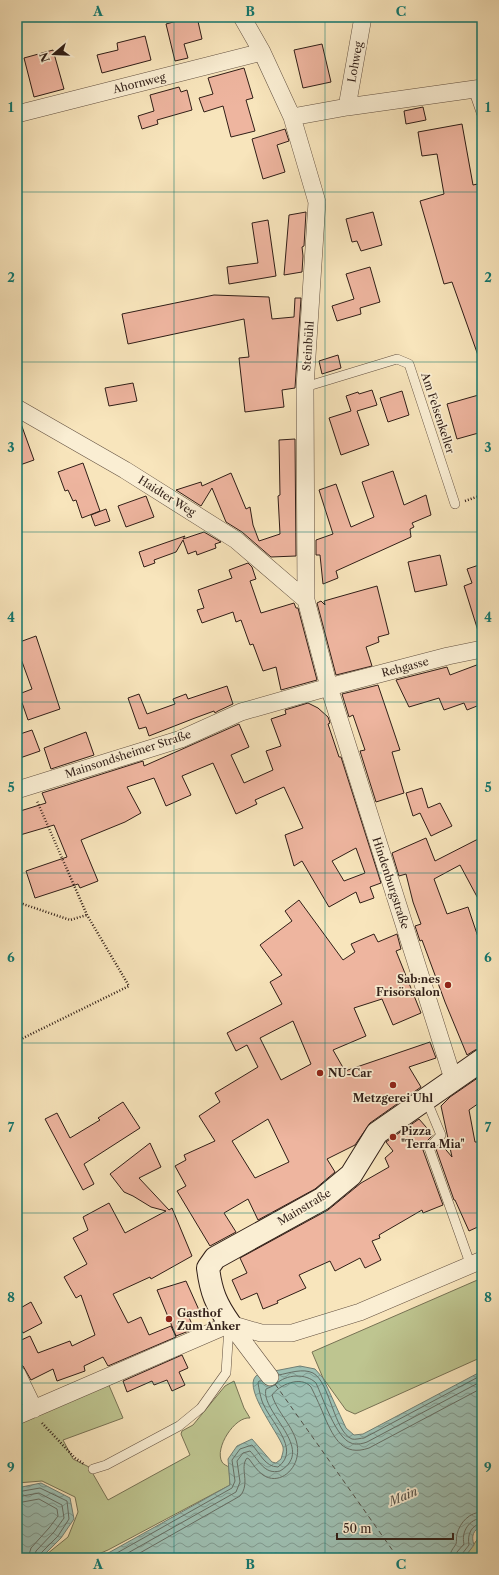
<svg xmlns="http://www.w3.org/2000/svg" width="499" height="1575" font-family="'Libre Caslon Text',serif">
<style>
.grass{fill:#bec590;stroke:#777254}
.water{fill:url(#water-waves);stroke:#717f74}
.lines{fill:none;stroke-linecap:round;stroke-linejoin:round}
.shore{stroke:#666e64;stroke-width:1}
.ferry{stroke:#514e46;stroke-width:1;stroke-dasharray:5 4;stroke-linecap:butt}
.building{fill:#eeb59f;stroke:#301e17;fill-rule:evenodd}
.lane-casing{stroke:#625040;stroke-width:10}
.street-casing{stroke:#625040;stroke-width:18}
.secondary-casing{stroke:#301e17;stroke-width:24}
.path{stroke:#301e17;stroke-width:2.5;stroke-dasharray:1 2;stroke-linecap:butt}
.lane{stroke:#faeed3;stroke-width:9}
.street{stroke:#faeed3;stroke-width:17}
.secondary{stroke:#faeed3;stroke-width:22}
.grid{fill:none;stroke:#0f766e;stroke-width:1;stroke-opacity:0.55}
.poi-dot{fill:#8f2418;stroke:#faeed3;stroke-width:1.5}
.labels{text-anchor:middle;dominant-baseline:central;stroke-width:3.5;stroke-linejoin:round;paint-order:stroke}
.street-label{font-size:11px;fill:#301e17;stroke:#faeed3}
.poi-label{font-size:11px;font-weight:bold;fill:#301e17;stroke:#faeed3;text-anchor:start}
.water-label{font-size:12px;font-style:italic;fill:#514e46;stroke:#faeed3}
.neatline{fill:none;stroke:#0f766e;stroke-width:1.5}
.grid-label{font-size:13px;text-anchor:middle;font-weight:bold;fill:#0f766e}
</style>
<defs>
<pattern id="water-waves" width="16" height="10" patternUnits="userSpaceOnUse"><rect width="16" height="10" fill="#9dbfb2"/><path d="M0 5q4-4 8 0t8 0" fill="none" stroke="#809b90"/></pattern>
</defs>
<rect width="100%" height="100%" fill="#f8e5bc"/>
<filter id="stains"><feTurbulence type="fractalNoise" baseFrequency=".005" numOctaves="4"/><feColorMatrix values="0 0 0 0 .2 0 0 0 0 .09 0 0 0 0 .02 0 0 0 .5 -.17"/></filter>
<radialGradient id="worn" r=".72"><stop offset=".6" stop-color="#630" stop-opacity="0"/><stop offset="1" stop-color="#630" stop-opacity=".3"/></radialGradient>
<path class="grass" d="M482,1278V1357L355,1414L346,1410L323,1378L312,1352Z
M234,1381L244,1408L250,1418C235,1416 214,1448 222,1462C223,1464 227,1466 229,1467L230,1485L108,1550L89,1558H47V1554L68,1537L78,1512L75,1497L42,1481L17,1483V1421L108,1383L123,1418L63,1440L73,1459L89,1467L108,1500L190,1455L181,1434L182,1431L193,1425L225,1386Z
M482,1534V1558H464L479,1537Z"/>
<path class="water" d="M300,1366L315,1369L323,1378L346,1428L354,1435L363,1434L482,1371V1526C473,1530 471,1536 474,1545L464,1558H98L110,1552L230,1485L228,1459L237,1446L252,1439L272,1462L276,1463L281,1459C282,1455 284,1451 283,1447C279,1433 238,1383 259,1374Z
M41,1483L70,1498L74,1519L61,1538L41,1558H17V1488Z"/>
<g class="lines">
<path class="shore" d="M279,1375C289,1373 303,1368 313,1373C330,1382 334,1432 352,1439C355,1440 361,1438 364,1438L482,1375
M276,1384C286,1374 306,1373 316,1383C323,1398 336,1438 351,1443C355,1445 362,1444 367,1442L482,1381
M17,1492L40,1488L67,1501L69,1519L58,1536L40,1554L39,1558
M17,1497L39,1493L62,1505L64,1518L54,1532L36,1551L34,1558
M17,1503L39,1499L57,1509L58,1516L49,1528L31,1548L28,1558
M108,1558L232,1488L235,1481L232,1460L240,1449L252,1445C260,1453 265,1467 278,1467C302,1449 269,1421 262,1401C260,1395 259,1389 258,1383L259,1381H261
M119,1558L236,1492L240,1482L237,1461L243,1453L250,1451C259,1460 264,1475 280,1471C317,1449 260,1412 266,1389L275,1385
M131,1558L240,1496C251,1483 239,1468 247,1458L249,1459C253,1464 257,1471 263,1475C278,1485 294,1472 297,1457C302,1433 278,1416 272,1395C279,1385 301,1375 311,1387C316,1397 321,1408 325,1418C334,1438 343,1457 369,1448L482,1388
M450,1558C450,1551 453,1549 456,1544C457,1541 456,1537 457,1534C460,1522 470,1512 482,1512
M456,1558L457,1552L464,1544C461,1532 469,1519 482,1518
M461,1558L462,1554L469,1545C467,1535 471,1525 482,1523"/>
<path class="ferry" d="M275,1384L398,1558"/>
</g>
<path class="building" d="M192,17H197L202,39L184,44L188,58L175,61L166,24Z
M145,36L151,60L102,73L97,55L118,50L117,43Z
M322,44L331,82L303,88L294,50Z
M53,50L64,89L34,97L24,58Z
M244,68L253,98L246,100L255,131L231,137L223,106L204,112L199,98L213,94L208,78Z
M179,87L181,92L187,90L192,110L157,120L158,124L142,129L138,116L154,111L150,95Z
M423,107L426,120L406,124L404,111Z
M462,124L473,185L482,183V361H480L452,282L444,284L420,201L444,194L437,154L422,156L418,132Z
M285,129L289,141L277,145L285,172L263,179L252,139Z
M306,212L304,246L302,247L303,256L302,272L284,275L289,215Z
M373,212L382,245L361,251L357,241L352,242L346,219Z
M268,220L276,276L229,284L227,267L258,263L252,223Z
M370,267L380,302L360,308L361,314L337,321L332,306L354,299L346,274Z
M214,295L269,297L272,319L294,317L295,298H301L295,388L282,390L284,407L245,412L239,358L249,357L244,319L128,344L122,314Z
M338,355L341,368L322,374L319,361Z
M133,383L137,401L109,406L105,388Z
M372,390L377,405L357,411L369,445L341,455L329,418L351,411L346,396L358,392L359,394Z
M402,391L409,415L388,422L380,398Z
M482,394V432L457,439L447,404Z
M17,420L20,421L34,460L17,466Z
M295,439L296,556L271,557L242,532L226,522L212,488L201,506L176,490L201,482L202,486L231,473L246,509L250,507L253,525L259,541L280,534L278,496L280,495L279,440Z
M83,463L100,511L82,518L76,500L73,501L68,490L65,491L58,472Z
M393,471L404,505L426,495L431,515L412,523L414,527L410,529L411,537L336,571L338,578L323,584L320,555H316V540L333,534L319,490L336,484L351,527L374,517L362,482Z
M146,496L154,517L126,527L118,506Z
M106,509L110,521L95,526L91,515Z
M204,532L221,542L215,544L216,548L197,555L196,551L188,554L183,540L176,552L154,560L155,563L144,567L139,552L185,536L183,539Z
M440,555L447,585L415,592L408,562Z
M248,563L252,567L256,579L250,581L261,613L294,603L296,608H298L317,680L281,690L276,667L263,671L253,644L250,645L241,620L236,622L233,612L202,623L197,610L204,608L198,590L232,578L229,570Z
M482,564V633L479,634L464,586L472,583L467,569Z
M377,586L389,634L378,637L379,642L366,647L372,666L336,675L317,603L321,601L325,605L324,601Z
M36,636L60,709L28,720L19,694L32,689L17,648V643Z
M482,663V704L467,710L464,703L444,710L439,698L409,707L396,680L447,667L450,675Z
M378,685L400,750L392,752L404,793L376,802L360,751L365,750L353,715L349,717L342,694Z
M227,686L233,704L218,711L215,713L214,711L195,718L149,736L146,727L139,729L128,698L139,694L147,714L175,704L173,699L186,694L188,699Z
M308,703L318,708L328,717L330,723L328,724L339,757H341L381,883L370,887L374,898L360,903L356,892L329,907L302,861L294,866L285,835L303,828L284,787L255,800L257,804L236,814L213,763L182,776L191,795L166,806L154,778L127,787L141,813L125,822L81,840L98,881L80,888L78,884L35,898L26,871L67,857L54,825L20,835L17,827V812L46,803L42,793L143,761L144,766L239,724L249,747L231,755L244,783L273,770L266,751L281,746L271,719L286,714L285,710ZM356,848L365,873L344,881L332,861Z
M32,730L40,751L17,759V735Z
M86,732L94,755L51,769L44,748Z
M422,788L428,808L440,803L452,826L431,836L420,813L413,816L406,793Z
M482,837V906L460,865L434,879L447,914L468,907L482,949V1048L475,1050L467,1055L445,1002L422,940L420,941L415,926L421,924L413,902L406,874L399,876L392,853L426,838L435,861Z
M299,900L343,960L355,952L351,944L374,934L378,942L397,934L401,949L396,951L421,1013L393,1025L382,999L354,1008L366,1036L333,1050L345,1071L430,1042L436,1058L409,1067L421,1087L370,1123L355,1145L327,1159L335,1172L315,1189L258,1220L248,1199L224,1213L236,1232L210,1246L177,1191L186,1186L175,1166L186,1160L184,1155L215,1141L199,1116L220,1102L215,1093L258,1067L247,1045L236,1051L227,1033L282,1004L270,982L282,975L260,945L292,921L285,911ZM293,1021L311,1064L281,1080L260,1038ZM268,1119L289,1162L255,1178L232,1141Z
M482,1075V1101L469,1110L475,1142H482V1225L469,1231L455,1200H454L436,1149L441,1144L452,1157L441,1106L450,1097Z
M123,1102L140,1128L84,1164L94,1184L83,1190L45,1119L57,1113L70,1138L100,1120L98,1118Z
M419,1119L433,1135L424,1144L423,1150L443,1205L423,1213L422,1210L379,1235L380,1238L372,1241L381,1260L365,1268L360,1258L335,1271L330,1261L299,1275L306,1288L277,1301L278,1303L263,1309L257,1293L241,1300L232,1280L247,1273L240,1258L328,1210L361,1183L389,1167L385,1158L393,1151L386,1142Z
M150,1143L161,1167L139,1178L169,1210L172,1208L192,1256L151,1279L150,1277L113,1294L128,1323L141,1317L149,1335L171,1326L176,1337L108,1366L103,1357L84,1366L85,1371L57,1381L53,1369L31,1380L23,1366L17,1364V1342L30,1336L38,1353L70,1341L72,1346L95,1335L81,1295L76,1298L64,1277L87,1264L73,1238L88,1230L83,1217L109,1203L125,1233L166,1211L151,1207L133,1196L124,1192L110,1174Z
M186,1281L199,1310L188,1315L194,1329L176,1336L157,1290Z
M31,1302L42,1323L23,1333L17,1323V1310Z
M182,1355L188,1368L179,1372L185,1385L172,1391L167,1380L154,1385L152,1381L127,1392L123,1381Z"/>
<g class="lines">
<defs>
<path id="lane" d="M473,89L482,115
M305,387L397,359L409,364L455,504
M426,1099L441,1135L429,1148L471,1266
M93,1469L106,1465L179,1426L201,1408L226,1373L229,1326"/>
<path id="street" d="M242,17L262,52L292,117L317,202L305,387L306,600L329,687L453,1079
M347,107L363,17
M17,114L262,52
M292,117L347,107L482,88
M17,408L125,470L236,540L306,600
M17,790L181,739L241,712L329,687L448,656L482,649
M230,1324L261,1333H292L360,1312L482,1260
M230,1324L270,1377
M17,1374L34,1409
M17,1416L230,1324"/>
<path id="secondary" d="M230,1324C216,1304 211,1292 208,1268L215,1258L322,1199L351,1175L377,1133L482,1060"/>
</defs>
<use href="#lane" class="lane-casing"/>
<use href="#street" class="street-casing"/>
<use href="#secondary" class="secondary-casing"/>
<path class="path" d="M465,501L482,495
M17,902L70,920L87,915
M17,1041L129,986L87,915L37,801
M42,1423L75,1458L84,1464"/>
<use href="#lane" class="lane"/>
<use href="#street" class="street"/>
<use href="#secondary" class="secondary"/>
</g>
<path class="grid" d="M174,17V1558M325,17V1558M17,192H482M17,362H482M17,532H482M17,702H482M17,873H482M17,1043H482M17,1213H482M17,1383H482"/>
<g class="poi-dot">
<circle cx="448" cy="985" r="4"/>
<circle cx="320" cy="1073" r="4"/>
<circle cx="393" cy="1085" r="4"/>
<circle cx="393" cy="1137" r="4"/>
<circle cx="169" cy="1319" r="4"/>
</g>
<g class="labels">
<g class="street-label">
<text transform="translate(355 62) rotate(-80)">Lohweg</text>
<text transform="translate(139 83) rotate(-14)">Ahornweg</text>
<text transform="translate(308 346) rotate(-86)">Steinbühl</text>
<text transform="translate(438 413) rotate(72)">Am Felsenkeller</text>
<text transform="translate(167 496) rotate(32)">Haidter Weg</text>
<text transform="translate(405 667) rotate(-15)">Rehgasse</text>
<text transform="translate(128 754) rotate(-18)">Mainsondsheimer Straße</text>
<text transform="translate(391 883) rotate(72)">Hindenburgstraße</text>
<text transform="translate(304 1207) rotate(-31)">Mainstraße</text>
</g>
<g class="poi-label">
<text x="440" y="979" text-anchor="end">Sab:nes<tspan x="440" dy="13">Frisörsalon</tspan></text>
<text x="328" y="1073">NU-Car</text>
<text x="393" y="1098" text-anchor="middle">Metzgerei Uhl</text>
<text x="401" y="1131">Pizza<tspan x="401" dy="13">"Terra Mia"</tspan></text>
<text x="177" y="1313">Gasthof<tspan x="177" dy="13">Zum Anker</tspan></text>
</g>
<g class="water-label">
<text transform="translate(403 1496) rotate(-23)">Main</text>
</g>
</g>
<rect width="499" height="1575" fill="none" stroke="#f8e5bc" stroke-width="44"/>
<g transform="translate(54 54) rotate(251)" stroke="#faeed3" stroke-width="3" paint-order="stroke">
<path d="M0-3L7 15L0 10L-7 15Z" fill="#301e17"/>
<text y="-6" font-size="11" font-weight="bold" text-anchor="middle" fill="#301e17">N</text>
</g>
<path d="M337 1533v6h116v-6" fill="none" stroke="#301e17" stroke-width="2"/>
<text x="343" y="1533" font-size="12" fill="#301e17" stroke="#faeed3" stroke-width="3" paint-order="stroke">50 m</text>
<rect x="22" y="22" width="455" height="1531" class="neatline"/>
<g class="grid-label">
<text x="98" y="16">A</text>
<text x="250" y="16">B</text>
<text x="401" y="16">C</text>
<text x="11" y="112">1</text>
<text x="488" y="112">1</text>
<text x="11" y="282">2</text>
<text x="488" y="282">2</text>
<text x="11" y="452">3</text>
<text x="488" y="452">3</text>
<text x="11" y="622">4</text>
<text x="488" y="622">4</text>
<text x="11" y="792">5</text>
<text x="488" y="792">5</text>
<text x="11" y="962">6</text>
<text x="488" y="962">6</text>
<text x="11" y="1132">7</text>
<text x="488" y="1132">7</text>
<text x="11" y="1302">8</text>
<text x="488" y="1302">8</text>
<text x="11" y="1472">9</text>
<text x="488" y="1472">9</text>
<text x="98" y="1569">A</text>
<text x="250" y="1569">B</text>
<text x="401" y="1569">C</text>
</g>
<rect width="100%" height="100%" filter="url(#stains)"/>
<rect width="100%" height="100%" fill="url(#worn)"/>
</svg>
